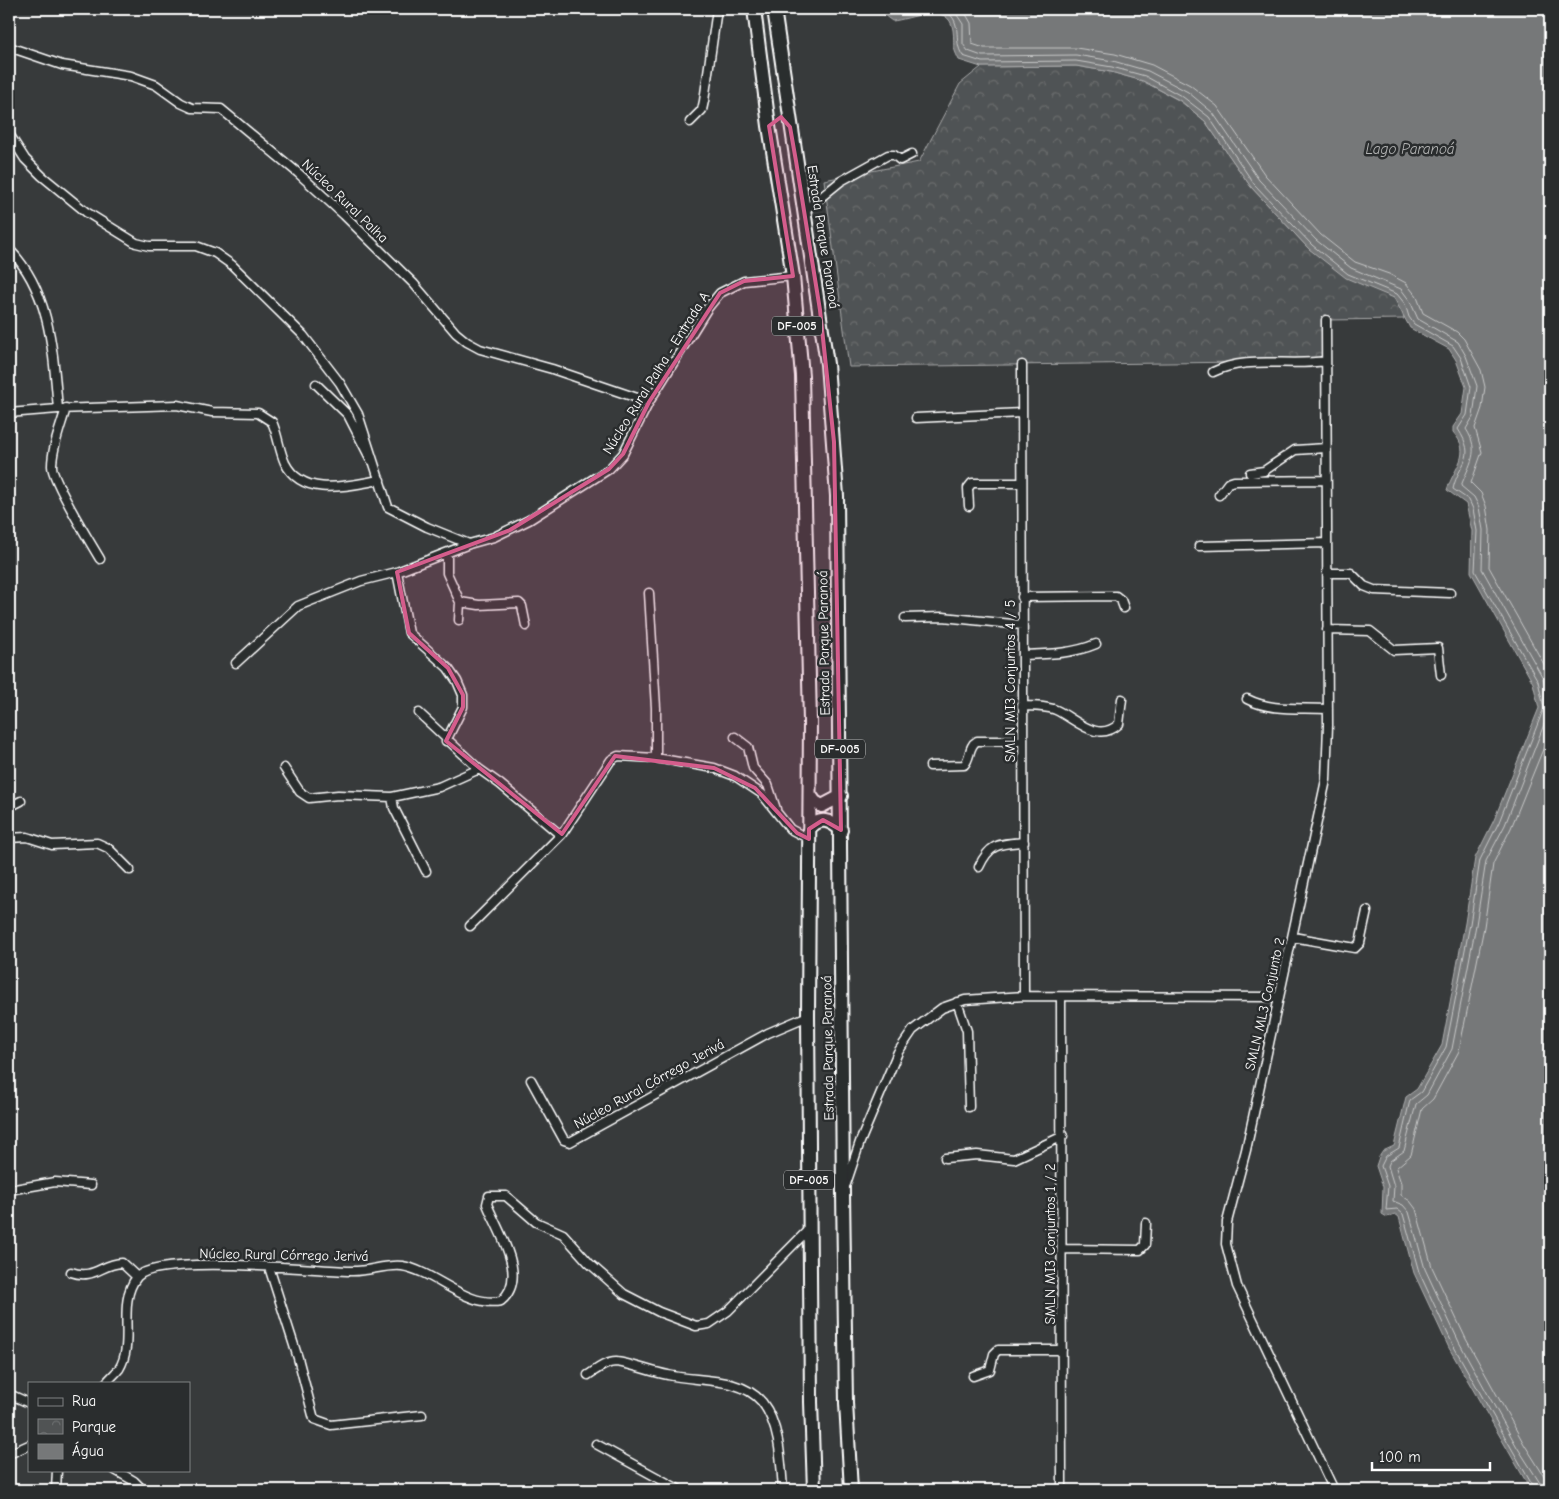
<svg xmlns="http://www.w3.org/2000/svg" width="1559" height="1499" font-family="'Comic Neue',sans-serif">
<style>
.park{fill:url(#park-crowns);stroke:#a8a9aa}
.water{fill:#767879;stroke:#adaeaf}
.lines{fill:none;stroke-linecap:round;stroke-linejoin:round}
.shore{stroke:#c8c9c9;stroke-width:1}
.street-casing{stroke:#fff;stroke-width:11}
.primary-casing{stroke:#fff;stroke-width:16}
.street{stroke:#2a2d2e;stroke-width:8}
.primary{stroke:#2a2d2e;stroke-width:12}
.marked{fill:#d45d8c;fill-opacity:0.2;stroke:#d45d8c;stroke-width:4;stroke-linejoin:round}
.labels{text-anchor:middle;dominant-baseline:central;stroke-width:5;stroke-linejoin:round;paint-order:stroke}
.shield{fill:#2a2d2e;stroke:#bfc0c0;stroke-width:1}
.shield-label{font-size:12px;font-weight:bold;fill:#fff}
.street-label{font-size:14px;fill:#fff;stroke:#2a2d2e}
.water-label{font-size:15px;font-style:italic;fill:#b4b5b5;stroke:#2a2d2e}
</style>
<defs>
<pattern id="park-crowns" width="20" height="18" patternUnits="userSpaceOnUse" patternTransform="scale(1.25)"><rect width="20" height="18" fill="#505354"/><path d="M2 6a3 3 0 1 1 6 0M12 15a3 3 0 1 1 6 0" fill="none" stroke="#6a6d6e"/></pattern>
</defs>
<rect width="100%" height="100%" fill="#373a3b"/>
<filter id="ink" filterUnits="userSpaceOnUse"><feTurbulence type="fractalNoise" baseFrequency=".02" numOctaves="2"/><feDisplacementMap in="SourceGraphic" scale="10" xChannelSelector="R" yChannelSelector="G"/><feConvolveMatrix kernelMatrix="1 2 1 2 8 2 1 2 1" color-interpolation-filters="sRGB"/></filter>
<g filter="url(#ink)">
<path class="park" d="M1076,66L1111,72L1143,81L1180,101L1205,121L1251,187L1309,249L1394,298L1401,307L1404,319L1326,320L1325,361L849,367L824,180L919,162L960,84L981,67Z"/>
<path class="water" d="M885,9H1550V1490H1532L1528,1485L1449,1348L1414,1273L1399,1217L1395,1214L1387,1217L1382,1214L1383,1187L1376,1166L1379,1157L1383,1151L1394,1146L1406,1097L1417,1089L1442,1045L1465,923L1475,858L1494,820L1539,708L1533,683L1471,572L1472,531L1466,504L1447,490C1454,467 1473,454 1453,432V427L1462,414L1466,387L1456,360L1449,349L1410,328L1394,298L1346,278L1309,249L1251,187L1205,121L1181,101L1143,81L1111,72L1076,66L981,67L959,60C951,44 955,46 953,30C949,0 909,20 892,21L884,15Z"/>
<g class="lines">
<path class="shore" d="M941,9C966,19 951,40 963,56L982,62L1076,61L1112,67L1145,76L1183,97L1209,117L1254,184L1312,245L1348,274L1397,294L1405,304L1409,317L1414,324L1453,346L1461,358L1471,387L1467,415L1458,429C1478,460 1459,461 1453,489L1469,500L1473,509L1477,531L1475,571L1538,681L1544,708L1499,822L1480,860L1470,924L1446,1047L1421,1092L1410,1100L1399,1148L1386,1156L1381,1166L1388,1186L1386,1210L1397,1209L1403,1214L1419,1272L1453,1345L1535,1490
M953,9L963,24V44L968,51L982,56L1076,55L1113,61L1148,71L1188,92L1213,113L1259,180L1316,240L1351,268L1401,289L1410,301L1418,319L1458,342L1466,356L1477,386L1473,417L1466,429C1481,452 1469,464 1461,486L1474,497L1479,507L1483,530L1482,569L1543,678L1550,709L1505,825L1486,861L1476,925L1452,1049L1427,1095L1416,1104L1404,1151L1390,1161L1388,1166L1394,1186L1393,1201L1403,1205L1409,1212L1425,1269L1459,1342L1517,1447L1540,1483L1542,1490
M963,9L971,23L972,44L984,48H1076L1115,54L1152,65L1190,85L1217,106L1265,175L1321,235L1355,262L1389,274L1406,283L1417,297L1423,313L1457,332L1464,339L1481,370L1485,387L1482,408L1475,428L1482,452L1471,483L1481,493L1486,506L1490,530L1489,567L1550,675
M1549,1490L1546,1479L1524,1444L1466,1339L1432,1267L1416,1209L1410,1201L1401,1195V1183L1396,1168L1411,1155L1422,1109L1433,1099L1459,1051L1484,927L1493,864L1511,828L1550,732"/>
<defs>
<path id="street" d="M9,47L62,65L131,76L156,85L181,103L192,108L221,109L298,173L344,215L414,284L456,333L467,342L480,349L552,369L649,402
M690,122L702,110L704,101L717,9
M9,134L25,159L42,176L86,212L136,243L149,246H196L215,253L232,265L303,335L340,383L358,414L388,507L427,527L469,544
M804,211L841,181L888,155H894L900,160L912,154
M9,249C51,291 53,353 58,409
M1326,320L1328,725L1326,780L1246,1150L1227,1222L1226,1244L1237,1286L1334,1490
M1022,365L1024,996
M1213,372C1247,355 1288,367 1325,361
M316,384L348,415L371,460
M66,408C61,426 52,447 52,466C52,480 91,544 100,559
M9,413L58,409L177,405L212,412L258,413L272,422C278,435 279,450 285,463C303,499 350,485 380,480
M916,418L1022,413
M1250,473L1264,471L1295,450L1326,448
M1219,495L1228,483L1234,481L1326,480
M969,506L968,488L972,483H1022
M1199,546L1327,543
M447,554V573L460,602L479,605L519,603L522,606L526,626
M397,572L409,633L448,668L457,681L463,695V707L446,741
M1327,573H1351L1364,586L1374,590L1450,593
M649,593L656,708V758
M1022,597L1116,596L1121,600L1124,608
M905,618L943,617L1022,625
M459,620L460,602
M1327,630L1370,631L1394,650L1438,648L1441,675
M1023,655C1049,654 1072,654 1096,644
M236,663L298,606L361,581L397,572L469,544L494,537L529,520L609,469L623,454L649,402L707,309L720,293L744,281L793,276
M1247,699C1272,712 1300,707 1328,709
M1022,706C1033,706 1046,706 1056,710C1076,719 1097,744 1119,724L1122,699
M419,713L479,769
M735,737L748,747L753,768L768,785L776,809
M930,766L964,765C971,758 968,746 977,741H1022
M284,768L300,792L309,798L338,795L392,797
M9,807L21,801
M9,838L27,837L52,845L97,843L108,848L130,870
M979,867C990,843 999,844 1024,842
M426,871L394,808L392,797L439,787L479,769L500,784L558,833L562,834L611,760L618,756L656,758L714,768L735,776L762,794L790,829L809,839
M470,926L562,834
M1293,937L1355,948L1360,943L1367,911
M1061,997L1062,1490
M957,1002L967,1031L969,1107
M531,1080L564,1140L570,1142L768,1033L808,1016
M945,1158L977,1155L1014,1159L1063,1136
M846,1184L860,1142L898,1052L913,1030L942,1008L965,1000L1024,996L1278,997
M9,1190L55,1182L91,1185
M1062,1249L1140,1250L1145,1245L1146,1223
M269,1267L298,1358L314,1419L331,1425L422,1415
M71,1272C94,1280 101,1264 122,1263L137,1277
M588,1375C596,1370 605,1362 616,1362C633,1364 651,1372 668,1375C697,1382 740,1376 762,1402C780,1425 781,1462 783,1490
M973,1376L990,1370L994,1354L998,1350H1062
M106,1383C110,1378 115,1374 119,1369C136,1342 116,1303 137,1277C156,1254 315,1270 350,1271C368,1272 385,1264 402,1266C435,1271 466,1308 501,1301C530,1277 497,1230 487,1204L489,1196H506L536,1222L563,1234L589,1263L624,1294L659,1312L696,1326L709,1324L728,1311L810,1228
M9,1394L29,1403
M596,1444L680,1490
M9,1454L29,1445
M115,1470L134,1481L143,1490
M56,1490L57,1470"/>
<path id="primary" d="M754,9L769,126L793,276L802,376L810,722L808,1016L811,1402L814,1490
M774,9L827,364L837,496L843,1193L846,1403L851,1490
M810,795L815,802L822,806L841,796
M809,829C820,816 830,820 841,830"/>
</defs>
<use href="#street" class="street-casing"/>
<use href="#primary" class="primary-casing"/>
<use href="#street" class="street"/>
<use href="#primary" class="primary"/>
</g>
</g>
<path class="marked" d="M781,117L790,127L796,161L820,310L834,442L841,830L823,820L809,829V839L797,833L755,788L714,768L615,756L562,834L446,741L463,707V695L448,668L409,633L397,572L510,530L609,469L623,454L649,402L720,293L744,281L793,276L769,126Z"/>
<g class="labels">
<g class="shield">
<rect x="772" y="316.5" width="50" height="19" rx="4"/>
<rect x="815" y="739.5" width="50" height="19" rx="4"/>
<rect x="784" y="1170.5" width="50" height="19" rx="4"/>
</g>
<g class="shield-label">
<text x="797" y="326">DF-005</text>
<text x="840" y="749">DF-005</text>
<text x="809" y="1180">DF-005</text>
</g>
<g class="street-label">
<text transform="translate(345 201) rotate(44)">Núcleo Rural Palha</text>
<text transform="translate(823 237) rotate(81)">Estrada Parque Paranoá</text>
<text transform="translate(656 373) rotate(-58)">Núcleo Rural Palha - Entrada A</text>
<text transform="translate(824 643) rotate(-91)">Estrada Parque Paranoá</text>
<text transform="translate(1010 681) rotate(-90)">SMLN MI3 Conjuntos 4 / 5</text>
<text transform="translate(1265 1004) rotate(-77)">SMLN ML3 Conjunto 2</text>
<text transform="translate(828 1048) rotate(-91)">Estrada Parque Paranoá</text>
<text transform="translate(649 1084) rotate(-29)">Núcleo Rural Córrego Jerivá</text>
<text transform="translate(1050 1244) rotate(-90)">SMLN MI3 Conjuntos 1 / 2</text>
<text transform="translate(284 1255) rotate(1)">Núcleo Rural Córrego Jerivá</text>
</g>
<g class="water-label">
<text x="1410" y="149">Lago Paranoá</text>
</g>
</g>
<rect width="1559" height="1499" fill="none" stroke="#2a2d2e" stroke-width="30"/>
<rect x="15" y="15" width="1529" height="1469" fill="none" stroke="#fff" stroke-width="2" filter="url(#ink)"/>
<rect x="28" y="1382" width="162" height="90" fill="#2a2d2e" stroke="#7f8182"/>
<rect x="38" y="1398" width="25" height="8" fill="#2a2d2e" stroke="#7f8182"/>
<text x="72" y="1406" font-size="15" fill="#ffffff">Rua</text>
<rect x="38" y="1419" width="25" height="15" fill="url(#park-crowns)" stroke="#7f8182"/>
<text x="72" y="1432" font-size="15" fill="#ffffff">Parque</text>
<rect x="38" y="1444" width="25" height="15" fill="#767879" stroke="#7f8182"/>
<text x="72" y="1456" font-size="15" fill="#ffffff">Água</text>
<path d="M1372 1462v8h118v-8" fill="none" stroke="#ffffff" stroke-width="2.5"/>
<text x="1379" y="1462" font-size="15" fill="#ffffff" stroke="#2a2d2e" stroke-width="4" paint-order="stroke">100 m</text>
</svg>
